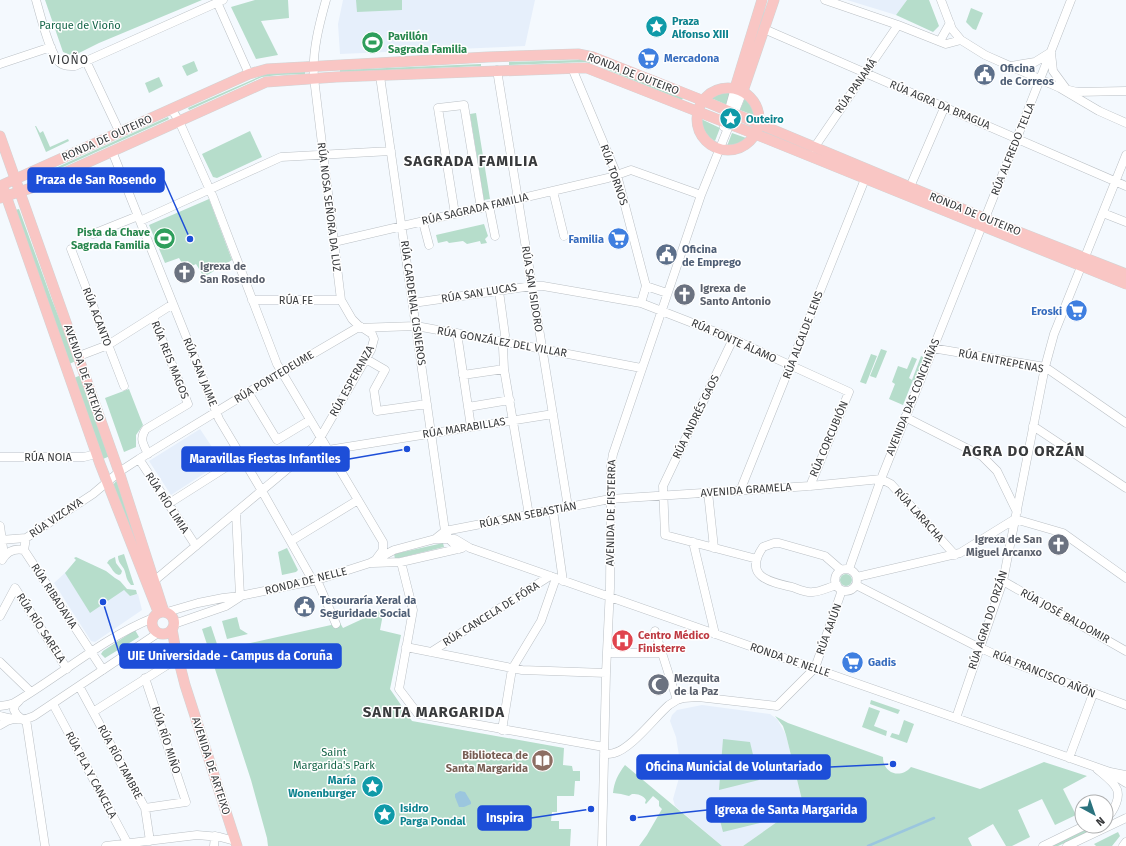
<svg xmlns="http://www.w3.org/2000/svg" width="1126" height="846" font-family="'Fira Sans',sans-serif">
<style>
.built{fill:#e6effb}
.green{fill:#b6ddcb}
.water{fill:#9bc6de}
.lines{fill:none;stroke-linecap:round;stroke-linejoin:round}
.stream{stroke:#9bc6de;stroke-width:2.5}
.minor-casing{stroke:#bbc0c5;stroke-width:9}
.major-casing{stroke:#d3d4d4;stroke-width:11}
.minor{stroke:#fff;stroke-width:8}
.major{stroke:#f9c6c4;stroke-width:10}
.labels{text-anchor:middle;dominant-baseline:central;stroke-width:3;stroke-linejoin:round;paint-order:stroke}
.culture-label{font-size:11px;font-weight:bold;fill:#0d838f;stroke:#fff;text-anchor:start}
.park-label{font-size:11px;fill:#17664a;stroke:#fff}
.leisure-label{font-size:11px;font-weight:bold;fill:#27864d;stroke:#fff;text-anchor:start}
.shop-label{font-size:11px;font-weight:bold;fill:#366cbe;stroke:#fff;text-anchor:start}
.service-label{font-size:11px;font-weight:bold;fill:#4e5e75;stroke:#fff;text-anchor:start}
.street-label{font-size:11px;fill:#383a3c;stroke:#fff}
.worship-label{font-size:11px;font-weight:bold;fill:#5b616d;stroke:#fff;text-anchor:start}
.health-label{font-size:11px;font-weight:bold;fill:#be3a42;stroke:#fff;text-anchor:start}
.education-label{font-size:11px;font-weight:bold;fill:#785e54;stroke:#fff;text-anchor:end}
.neighbourhood-label{font-size:12px;letter-spacing:1px;fill:#383a3c;stroke:#fff}
.district-label{font-size:15px;font-weight:bold;letter-spacing:1px;fill:#383a3c;stroke:#fff}
.leader{fill:none;stroke:#1d4ed8;stroke-width:1.5}
.callout-dot{fill:#1d4ed8;stroke:#fff;stroke-width:1.5}
.callout{fill:#1d4ed8;stroke:#1d4ed8;stroke-width:1.5}
.callout-label{font-size:12px;text-anchor:middle;font-weight:bold;fill:#fff}
</style>
<rect width="100%" height="100%" fill="#f4f9fe"/>
<path class="built" d="M343,0H535L525,46L340,54L338,24Z
M847,0H907L896,15Z
M200,429L222,462L171,495L149,461Z
M76,560L124,590L130,596L138,594L142,610L95,642L91,641L54,583L66,572Z
M702,705L770,714L777,719L786,735L804,808L784,817L743,846H722L675,806L673,799L679,778L680,762L676,737L670,721L672,715L677,710Z"/>
<path class="green" d="M45,0H202L99,43L73,56L63,52Z
M255,0H288L289,18L261,21L278,55L256,59L231,7Z
M356,0H402V10L357,12Z
M907,0H929L939,26L933,32L896,15Z
M971,8L983,13L976,30L973,29L966,22Z
M578,60H586L595,62L594,64L585,62L509,65V62Z
M194,61L198,71L187,76L182,66Z
M481,64V66L340,72V70Z
M604,66L683,98L682,100L603,68Z
M305,72V74L278,75L262,77L189,110L188,108L261,76L269,73Z
M159,77L163,86L149,93L145,83Z
M726,90L732,91L727,105L711,98L716,94Z
M746,96L754,106L758,117L740,110Z
M476,113L490,199L484,200L470,114Z
M168,117L169,119L32,181L31,179Z
M701,119L720,128L715,141C706,137 702,128 701,119Z
M35,126H36L40,133L43,131L50,147L68,139L69,141L46,152Z
M250,131L262,157L217,178L213,177L202,154Z
M732,133L749,139L739,145L727,146Z
M209,199L232,260L204,277L196,264L192,266L188,261L182,263L179,258L165,263L149,225Z
M19,209L52,300L76,361L69,364L15,210Z
M484,224L488,236L485,239L487,243L481,244L480,241L467,244L463,241L449,243L447,241L438,243L436,235Z
M881,349L887,351L876,378L870,376Z
M871,354L877,356L866,384L860,382Z
M921,356L925,358L916,381L913,380L903,405L889,399L895,384L892,382L898,366L907,369L912,357L917,359L909,378L912,380Z
M81,375L110,456L103,459L74,378Z
M129,389L143,425L136,435V447L124,452L105,398Z
M116,481L117,482L154,588L113,485Z
M443,543L444,547L395,559L394,554Z
M287,548L298,570L296,572L282,575L278,552Z
M124,554L134,585H131C125,578 127,576 124,569C121,564 118,562 118,556Z
M76,557L106,571L115,578L120,581L127,589L136,590L137,594L130,596L124,590L90,613L65,573L76,560L74,558Z
M115,557L116,563L122,571L121,574L119,575C113,574 112,567 107,563L109,560Z
M840 580a6 6 0 1 1 12 0a6 6 0 1 1-12 0Z
M384,609L380,630L401,635L390,689L412,721L564,748L563,765L572,766L573,771H580V781H575L574,796H557V812H552L551,821H559V829H571L570,846H268L267,838L251,780L202,629L211,626L219,650L340,623L343,628Z
M237,617L240,629L248,634L227,639L222,621Z
M135,630L139,637L105,658L101,654L103,651Z
M871,700L900,710L898,714L870,704Z
M869,707L880,711L874,726L887,731L886,736L862,727Z
M775,716L788,723L883,757C883,774 901,779 911,767L980,789L1044,762L1087,776L1063,789L1076,815L1055,825L1042,799L1018,810L1030,837L1012,846H1006L993,824L968,838L972,846H743L784,817L804,808L786,735L783,726Z
M904,720L914,724L907,743L890,737L892,733L899,735Z
M723,739L750,742L759,780L719,790Z
M625,765L722,846H639L647,835L662,809L659,806V801L653,796L646,804L645,803L646,800C643,795 638,794 632,794L629,796L621,794L613,793C614,782 618,774 625,765Z
M764,802L768,821L723,832L718,813Z
M1094,826H1101L1058,846H1051Z
M1118,832L1120,836L1112,846H1096L1094,844Z"/>
<path class="water" d="M460,791L465,792L471,802V804L464,807H459L455,797V794Z"/>
<g class="lines">
<path class="stream" d="M868,846L934,818"/>
<defs>
<path id="minor" d="M36,0C40,14 50,55 60,63C65,67 70,66 75,66L223,0
M825,0L898,25L946,44L961,40
M941,0L952,29L961,40L985,55L1060,88L1099,111L1126,123
M217,2L249,74
M764,29L1126,186
M940,41L950,23
M1051,53L1053,71L1067,90
M86,61L120,133
M0,64L51,47
M1011,66L1035,62L1051,52
M572,68L617,175L646,286
M497,70L568,507
M380,76L445,531L449,539L459,549
M1069,90L1077,92L1126,91
M170,110L174,113L179,121L213,197L277,364L383,542V550L377,558
M724,127L735,88
M814,148L898,25
M112,151L219,419L262,491L313,581
M910,187L945,106
M553,191L564,236
M489,206L495,236
M1103,213L1126,222
M455,214L438,108L464,105L481,208
M140,221L281,157L391,151
M423,222L429,245
M93,234L138,216
M334,242L608,178L631,170L701,195
M71,249L124,386
M499,291L505,335L503,347L504,369L529,515
M667,293L646,286L641,303L726,336L849,392L810,486
M252,300H341
M413,303L532,286H543L641,303
M457,333L471,427
M733,339L663,486L665,535L757,559
M932,348L1045,367L1126,423
M79,356L108,345L173,304
M366,359L385,370L374,390L377,411L427,404
M463,375L504,369
M248,392L277,440L310,420
M468,407L510,400
M905,417L982,456L997,471L1017,512
M1033,426L1126,488
M328,450L553,414
M148,454C143,444 139,438 146,429L188,404L153,317
M0,457H84L96,454
M139,459L196,546
M740,491L867,174
M708,492L714,548
M168,504L242,457
M553,510L563,581
M236,513L240,596
M0,526L3,548L2,560
M26,538L24,550L103,670
M435,539L445,531L610,499L810,486L881,479L891,484L955,555
M0,540L26,538L93,494L119,472L139,459L275,376L357,328L416,326L542,349L641,368
M291,541L358,500
M693,542L715,634
M2,560C7,551 14,548 24,550
M401,562L413,610L399,689L418,714L604,747
M373,563L401,562L462,548
M849,569L881,479L1017,138L1071,0
M835 580a11 11 0 1 1 22 0a11 11 0 1 1-22 0Z
M857,577L960,553L1015,519L1063,533L1126,578
M317,580L336,624
M154,581L316,445L371,350L374,339L372,334L358,325L352,319L341,300L314,78C312,52 319,25 326,0
M1003,581L1126,651
M837,585C829,587 820,592 813,592C806,593 798,589 792,587C769,582 743,576 763,547L774,543H779L825,556L841,570
M856,585L974,645L1014,663L1126,705
M167,612L198,603L223,598L240,596L317,580L370,563L394,550L435,539H455L470,548L1110,772L1126,775
M0,616L15,588L67,669
M174,624L226,606L240,597
M655,631L677,700
M406,647L522,670L606,673
M431,652L550,576
M607,653H661
M0,662L31,692
M79,686L145,808L150,841
M19,701L15,705L14,710L17,715L23,720
M53,704L129,846
M0,706L7,705L14,703C60,676 103,638 153,618
M93,712L175,660
M0,716C12,719 22,722 34,716L158,633
M956,718L1003,581L1045,367L1054,334L1126,155
M26,719L45,846
M0,725L7,721L14,719
M502,730L512,669L541,621L556,578
M604,754C607,754 611,754 614,753C631,749 655,717 669,705L677,700L684,698L698,697L777,706L815,668L842,590
M1069,758L1093,694
M1097,769C1115,784 1126,790 1111,813
M1112,774L1126,783
M145,808L186,802L145,678
M106,846L197,835L220,837L235,841
M214,846L215,836
M602,846L606,673L610,588L611,466L613,454L701,195L743,91
M1043,846L1084,826
M1067,846L1126,818
M1123,846L1126,842"/>
<path id="major" d="M697 119a31 31 0 1 1 62 0a31 31 0 1 1-62 0Z
M735,88L762,0
M743,91L774,0
M0,136L119,472L164,612
M0,186L249,74L267,69L488,57L578,54L593,57L709,103L1001,225L1126,274
M4,190L100,464L157,609
M0,198L31,188L266,82L336,77L580,68H587L765,138L1126,284
M152 623a11 11 0 1 1 22 0a11 11 0 1 1-22 0Z
M172,629L175,646L185,685L237,846"/>
</defs>
<use href="#minor" class="minor-casing"/>
<use href="#major" class="major-casing"/>
<use href="#minor" class="minor"/>
<use href="#major" class="major"/>
</g>
<defs>
<symbol id="sight-disc" viewBox="-11 -11 22 22"><circle r="9.5" fill="#0f9aa8" stroke="#fff"/><path d="M0-6L1.8-2.2L6-1.7L2.9 1.2L3.7 5.4L0 3.3L-3.7 5.4L-2.9 1.2L-6-1.7L-1.8-2.2Z" fill="#fff"/></symbol>
<symbol id="stadium-disc" viewBox="-11 -11 22 22"><circle r="9.5" fill="#2e9e5b" stroke="#fff"/><path d="M0-5a6.5 5 0 1 0 0 10a6.5 5 0 1 0 0-10ZM-3.5-1.8h7v3.6h-7Z" fill="#fff"/></symbol>
<symbol id="supermarket-disc" viewBox="-11 -11 22 22"><circle r="9.5" fill="#3f7fe0" stroke="#fff"/><path d="M-6-5.5h2.5l.6 2H6L4.5 2H-2.5L-4.4-4H-6ZM-1.5 3.2a1.3 1.3 0 1 0 .1 0ZM3 3.2a1.3 1.3 0 1 0 .1 0Z" fill="#fff"/></symbol>
<symbol id="civic-disc" viewBox="-11 -11 22 22"><circle r="9.5" fill="#5c6f8a" stroke="#fff"/><path d="M-.6-6.5H3V-4.5H.6V-3L4-1V1h2V6H-6V1h2V-1L-.6-3ZM-1.2 2.5V6h2.4V2.5Z" fill="#fff"/></symbol>
<symbol id="church-disc" viewBox="-11 -11 22 22"><circle r="9.5" fill="#6b7280" stroke="#fff"/><path d="M-1.2-6h2.4v3.5h3.3v2.4h-3.3V6h-2.4V-.1h-3.3v-2.4h3.3Z" fill="#fff"/></symbol>
<symbol id="hospital-disc" viewBox="-11 -11 22 22"><circle r="9.5" fill="#e0444e" stroke="#fff"/><path d="M-5-5h3v3.5h4V-5h3V5h-3V1.5h-4V5h-3Z" fill="#fff"/></symbol>
<symbol id="mosque-disc" viewBox="-11 -11 22 22"><circle r="9.5" fill="#6b7280" stroke="#fff"/><path d="M3.5-4.9A6 6 0 1 0 3.5 4.9A5 5 0 1 1 3.5-4.9Z" fill="#fff"/></symbol>
<symbol id="library-disc" viewBox="-11 -11 22 22"><circle r="9.5" fill="#8d6e63" stroke="#fff"/><path d="M-6-4Q-3-5.5-.7-3.5V5Q-3 3-6 4ZM6-4Q3-5.5 .7-3.5V5Q3 3 6 4Z" fill="#fff"/></symbol>
</defs>
<g fill-rule="evenodd">
<use href="#sight-disc" x="644" y="14" width="25" height="25"/>
<use href="#stadium-disc" x="360" y="30" width="25" height="25"/>
<use href="#supermarket-disc" x="636" y="46" width="25" height="25"/>
<use href="#civic-disc" x="972" y="62" width="25" height="25"/>
<use href="#sight-disc" x="718" y="106" width="25" height="25"/>
<use href="#stadium-disc" x="152" y="226" width="25" height="25"/>
<use href="#supermarket-disc" x="606" y="226" width="25" height="25"/>
<use href="#civic-disc" x="654" y="242" width="25" height="25"/>
<use href="#church-disc" x="172" y="260" width="25" height="25"/>
<use href="#church-disc" x="672" y="282" width="25" height="25"/>
<use href="#supermarket-disc" x="1064" y="298" width="25" height="25"/>
<use href="#church-disc" x="1046" y="532" width="25" height="25"/>
<use href="#civic-disc" x="292" y="594" width="25" height="25"/>
<use href="#hospital-disc" x="610" y="628" width="25" height="25"/>
<use href="#supermarket-disc" x="840" y="650" width="25" height="25"/>
<use href="#mosque-disc" x="646" y="672" width="25" height="25"/>
<use href="#library-disc" x="530" y="748" width="25" height="25"/>
<use href="#sight-disc" x="360" y="774" width="25" height="25"/>
<use href="#sight-disc" x="372" y="802" width="25" height="25"/>
</g>
<g class="labels">
<g class="culture-label">
<text x="672" y="21">Praza<tspan x="672" dy="13">Alfonso XIII</tspan></text>
<text x="746" y="119">Outeiro</text>
<text x="356" y="780" text-anchor="end">María<tspan x="356" dy="13">Wonenburger</tspan></text>
<text x="400" y="808">Isidro<tspan x="400" dy="13">Parga Pondal</tspan></text>
</g>
<g class="park-label">
<text x="80" y="25">Parque de Vioño</text>
<text x="334" y="752">Saint<tspan x="334" dy="13">Margarida's Park</tspan></text>
</g>
<g class="leisure-label">
<text x="388" y="36">Pavillón<tspan x="388" dy="13">Sagrada Familia</tspan></text>
<text x="150" y="232" text-anchor="end">Pista da Chave<tspan x="150" dy="13">Sagrada Familia</tspan></text>
</g>
<g class="shop-label">
<text x="664" y="58">Mercadona</text>
<text x="604" y="239" text-anchor="end">Familia</text>
<text x="1062" y="311" text-anchor="end">Eroski</text>
<text x="868" y="662">Gadis</text>
</g>
<g class="service-label">
<text x="1000" y="68">Oficina<tspan x="1000" dy="13">de Correos</tspan></text>
<text x="682" y="249">Oficina<tspan x="682" dy="13">de Emprego</tspan></text>
<text x="320" y="600">Tesouraría Xeral da<tspan x="320" dy="13">Seguridade Social</tspan></text>
</g>
<g class="street-label">
<text transform="translate(633 74) rotate(21)">RONDA DE OUTEIRO</text>
<text transform="translate(856 86) rotate(-55)">RÚA PANAMÁ</text>
<text transform="translate(940 105) rotate(23)">RÚA AGRA DA BRAGUA</text>
<text transform="translate(107 138) rotate(-24)">RONDA DE OUTEIRO</text>
<text transform="translate(1013 149) rotate(-68)">RÚA ALFREDO TELLA</text>
<text transform="translate(614 175) rotate(71)">RÚA TORNOS</text>
<text transform="translate(329 207) rotate(83)">RÚA NOSA SEÑORA DA LUZ</text>
<text transform="translate(475 209) rotate(-13)">RÚA SAGRADA FAMILIA</text>
<text transform="translate(975 214) rotate(22)">RONDA DE OUTEIRO</text>
<text transform="translate(532 289) rotate(81)">RÚA SAN ISIDORO</text>
<text transform="translate(479 293) rotate(-9)">RÚA SAN LUCAS</text>
<text x="296" y="300">RÚA FE</text>
<text transform="translate(413 303) rotate(82)">RÚA CARDENAL CISNEROS</text>
<text transform="translate(97 317) rotate(69)">RÚA ACANTO</text>
<text transform="translate(803 335) rotate(-69)">RÚA ALCALDE LENS</text>
<text transform="translate(734 341) rotate(24)">RÚA FONTE ÁLAMO</text>
<text transform="translate(502 342) rotate(10)">RÚA GONZÁLEZ DEL VILLAR</text>
<text transform="translate(170 360) rotate(68)">RÚA REIS MAGOS</text>
<text transform="translate(1001 361) rotate(11)">RÚA ENTREPENAS</text>
<text transform="translate(200 372) rotate(68)">RÚA SAN JAIME</text>
<text transform="translate(84 373) rotate(71)">AVENIDA DE ARTEIXO</text>
<text transform="translate(274 377) rotate(-31)">RÚA PONTEDEUME</text>
<text transform="translate(352 381) rotate(-61)">RÚA ESPERANZA</text>
<text transform="translate(913 397) rotate(-68)">AVENIDA DAS CONCHIÑAS</text>
<text transform="translate(696 417) rotate(-64)">RÚA ANDRÉS GAOS</text>
<text transform="translate(464 428) rotate(-9)">RÚA MARABILLAS</text>
<text transform="translate(829 439) rotate(-67)">RÚA CORCUBIÓN</text>
<text x="48" y="457">RÚA NOIA</text>
<text transform="translate(746 490) rotate(-4)">AVENIDA GRAMELA</text>
<text transform="translate(167 503) rotate(57)">RÚA RÍO LIMIA</text>
<text transform="translate(611 513) rotate(-89)">AVENIDA DE FISTERRA</text>
<text transform="translate(528 515) rotate(-11)">RÚA SAN SEBASTIÁN</text>
<text transform="translate(919 515) rotate(48)">RÚA LARACHA</text>
<text transform="translate(56 518) rotate(-34)">RÚA VIZCAYA</text>
<text transform="translate(306 581) rotate(-14)">RONDA DE NELLE</text>
<text transform="translate(54 596) rotate(57)">RÚA RIBADAVIA</text>
<text transform="translate(491 614) rotate(-32)">RÚA CANCELA DE FÓRA</text>
<text transform="translate(1065 616) rotate(29)">RÚA JOSÉ BALDOMIR</text>
<text transform="translate(988 620) rotate(-72)">RÚA AGRA DO ORZÁN</text>
<text transform="translate(41 628) rotate(57)">RÚA RÍO SARELA</text>
<text transform="translate(829 629) rotate(-70)">RÚA AAIÚN</text>
<text transform="translate(790 660) rotate(19)">RONDA DE NELLE</text>
<text transform="translate(1044 674) rotate(22)">RÚA FRANCISCO AÑÓN</text>
<text transform="translate(166 740) rotate(72)">RÚA RÍO MIÑO</text>
<text transform="translate(120 762) rotate(62)">RÚA RÍO TAMBRE</text>
<text transform="translate(211 766) rotate(72)">AVENIDA DE ARTEIXO</text>
<text transform="translate(91 775) rotate(62)">RÚA PLA Y CANCELA</text>
</g>
<g class="worship-label">
<text x="200" y="266">Igrexa de<tspan x="200" dy="13">San Rosendo</tspan></text>
<text x="700" y="288">Igrexa de<tspan x="700" dy="13">Santo Antonio</tspan></text>
<text x="1042" y="539" text-anchor="end">Igrexa de San<tspan x="1042" dy="13">Miguel Arcanxo</tspan></text>
<text x="674" y="678">Mezquita<tspan x="674" dy="13">de la Paz</tspan></text>
</g>
<g class="health-label">
<text x="638" y="635">Centro Médico<tspan x="638" dy="13">Finisterre</tspan></text>
</g>
<g class="education-label">
<text x="528" y="755">Biblioteca de<tspan x="528" dy="13">Santa Margarida</tspan></text>
</g>
<g class="neighbourhood-label">
<text x="69" y="60">VIOÑO</text>
</g>
<g class="district-label">
<text x="471" y="161">SAGRADA FAMILIA</text>
<text x="1024" y="451">AGRA DO ORZÁN</text>
<text x="434" y="712">SANTA MARGARIDA</text>
</g>
</g>
<path class="leader" d="M190 239L164 180M407 449L349 459M103 602L120 656M893 764L830 767M633 818L707 810M591 809L531 818"/>
<g class="callout-dot">
<circle cx="190" cy="239" r="4"/>
<circle cx="407" cy="449" r="4"/>
<circle cx="103" cy="602" r="4"/>
<circle cx="893" cy="764" r="4"/>
<circle cx="633" cy="818" r="4"/>
<circle cx="591" cy="809" r="4"/>
</g>
<g class="callout">
<rect x="28" y="168" width="136" height="24" rx="4"/>
<rect x="182" y="447" width="167" height="24" rx="4"/>
<rect x="120" y="644" width="221" height="24" rx="4"/>
<rect x="637" y="755" width="193" height="24" rx="4"/>
<rect x="707" y="798" width="159" height="24" rx="4"/>
<rect x="478" y="806" width="53" height="24" rx="4"/>
</g>
<g class="callout-label">
<text x="96" y="184">Praza de San Rosendo</text>
<text x="265" y="463">Maravillas Fiestas Infantiles</text>
<text x="230" y="660">UIE Universidade - Campus da Coruña</text>
<text x="734" y="771">Oficina Municial de Voluntariado</text>
<text x="786" y="814">Igrexa de Santa Margarida</text>
<text x="505" y="822">Inspira</text>
</g>
<g transform="translate(1094 814) rotate(140)"><circle r="19" fill="#ffffff" stroke="#afb0b1"/>
<path d="M0-3L7 15L0 10L-7 15Z" fill="#2b737e"/>
<text y="-6" font-size="11" font-weight="bold" text-anchor="middle" fill="#383a3c">N</text>
</g>
</svg>
